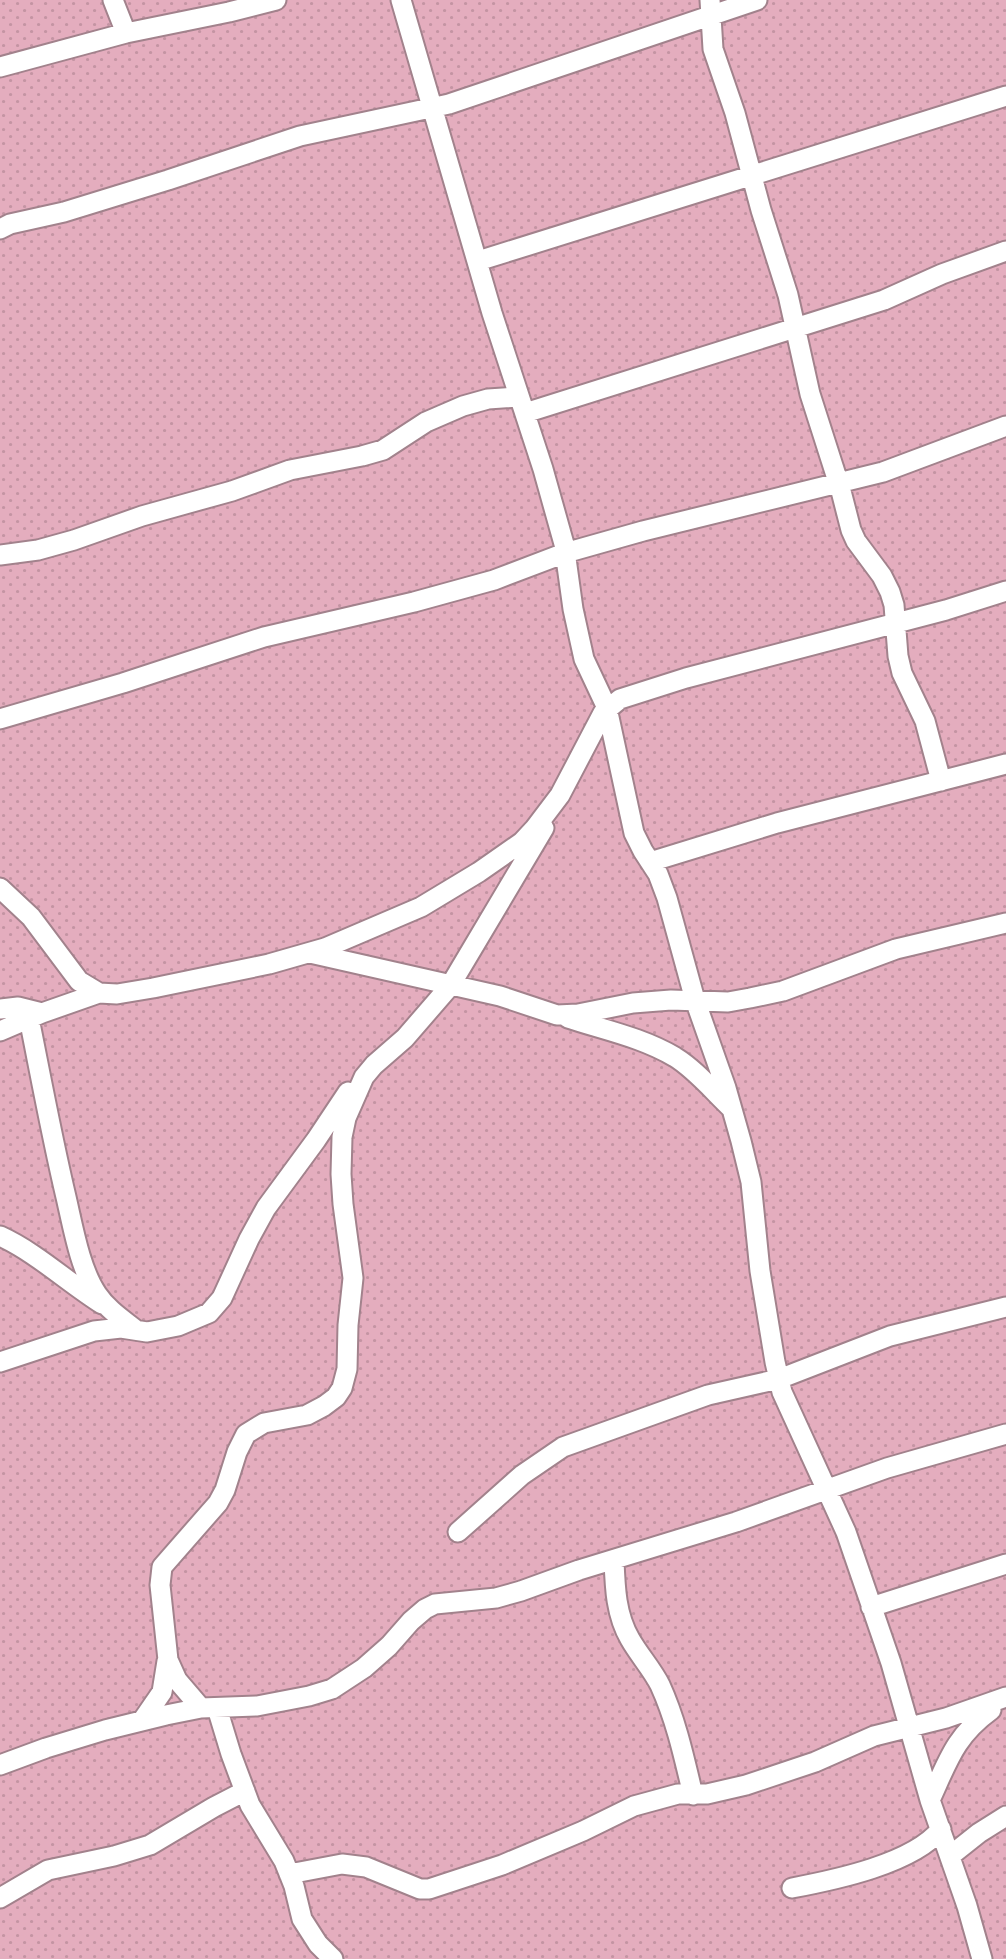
<svg xmlns="http://www.w3.org/2000/svg" width="1006" height="1959" font-family="Inter,sans-serif">
<style>
.grass{fill:url(#grass-dots)}
.lines{fill:none;stroke-linecap:round;stroke-linejoin:round}
.minor-casing{stroke:#a2828c;stroke-width:23}
.minor{stroke:#fff;stroke-width:19}
</style>
<defs>
<pattern id="grass-dots" width="8" height="8" patternUnits="userSpaceOnUse" patternTransform="scale(1.75)"><rect width="8" height="8" fill="#e4adbe"/><path d="M2 2h.1M6 6h.1" fill="none" stroke="#c494a3" stroke-width="1.8" stroke-linecap="round"/></pattern>
</defs>
<rect width="100%" height="100%" fill="#fbecf0"/>
<path class="grass" d="M0,0H1006V1959H0Z"/>
<g class="lines">
<defs>
<path id="minor" d="M113,0L126,33
M401,0L492,313L543,469L564,544L573,609L584,659L607,708L634,833L643,851L658,874L667,898L695,1000L726,1088L741,1141L751,1182L760,1271L775,1362L782,1392L846,1532L891,1663L930,1800L967,1906L982,1959
M710,0L713,49L735,113L761,210L788,295L810,394L841,491L851,530L856,541L882,576L890,592L894,605L898,656L902,673L925,721L941,781
M0,67L126,33L229,12L276,0
M0,229L10,224L64,212L168,180L300,136L449,104L757,0
M478,261L1006,96
M525,413L884,300L942,274L1006,251
M0,555L38,550L74,540L142,516L232,491L290,470L362,456L383,450L426,422L463,406L488,399L519,397
M0,719L123,683L264,637L414,602L494,580L565,553L643,531L883,472L1006,426
M650,862L777,823L1006,764
M0,888L31,917L79,981L99,993L117,994L153,988L269,964L325,948L421,907L479,872L522,842L535,828L560,795L603,713L620,699L686,678L946,610L1006,591
M310,953L500,996L557,1015L578,1014L633,1003L671,1000L728,1002L750,998L783,991L896,949L1006,923
M0,1009L18,1007L42,1013
M29,1018C41,1078 52,1138 66,1197C73,1227 80,1269 97,1294C107,1309 122,1319 136,1330
M568,1018C604,1030 641,1037 675,1057C696,1070 713,1091 731,1108
M0,1031L42,1013L99,993
M0,1236C37,1253 67,1282 102,1304
M0,1362L94,1331L121,1328L147,1332L178,1326L209,1313L222,1298L249,1239L266,1208L316,1140L348,1092
M458,1532L522,1475L563,1447L708,1395L779,1379L890,1336L1006,1307
M614,1560C615,1588 616,1615 630,1639C639,1655 652,1669 660,1685C676,1720 684,1757 693,1795
M871,1607L1006,1564
M201,1708L177,1680L168,1660L160,1585L162,1567L218,1503L225,1490L237,1452L246,1434L264,1423L307,1415L324,1406L336,1397L342,1388L347,1369L348,1325L353,1278L343,1204L341,1174L342,1137L346,1118L364,1077L374,1065L405,1038L450,986L544,828
M217,1708L231,1754L250,1805L284,1861L294,1886L302,1919L318,1944L333,1959
M142,1721L162,1692L167,1661
M0,1765L46,1748L105,1730L166,1715L201,1708L257,1706L309,1696L332,1689L364,1668L389,1646L411,1621L425,1609L435,1604L496,1598L521,1591L579,1570L736,1522L887,1468L1006,1434
M930,1800C948,1761 955,1736 991,1710
M950,1856L979,1833L1006,1816
M289,1874L342,1864L366,1867L420,1889H429L502,1865L583,1831L634,1806L678,1794H707L746,1785L815,1762L874,1736L946,1718L1006,1697
M792,1888C834,1880 913,1864 941,1829
M0,1898L48,1870L114,1856L150,1845L214,1807L245,1791"/>
</defs>
<use href="#minor" class="minor-casing"/>
<use href="#minor" class="minor"/>
</g>
</svg>
